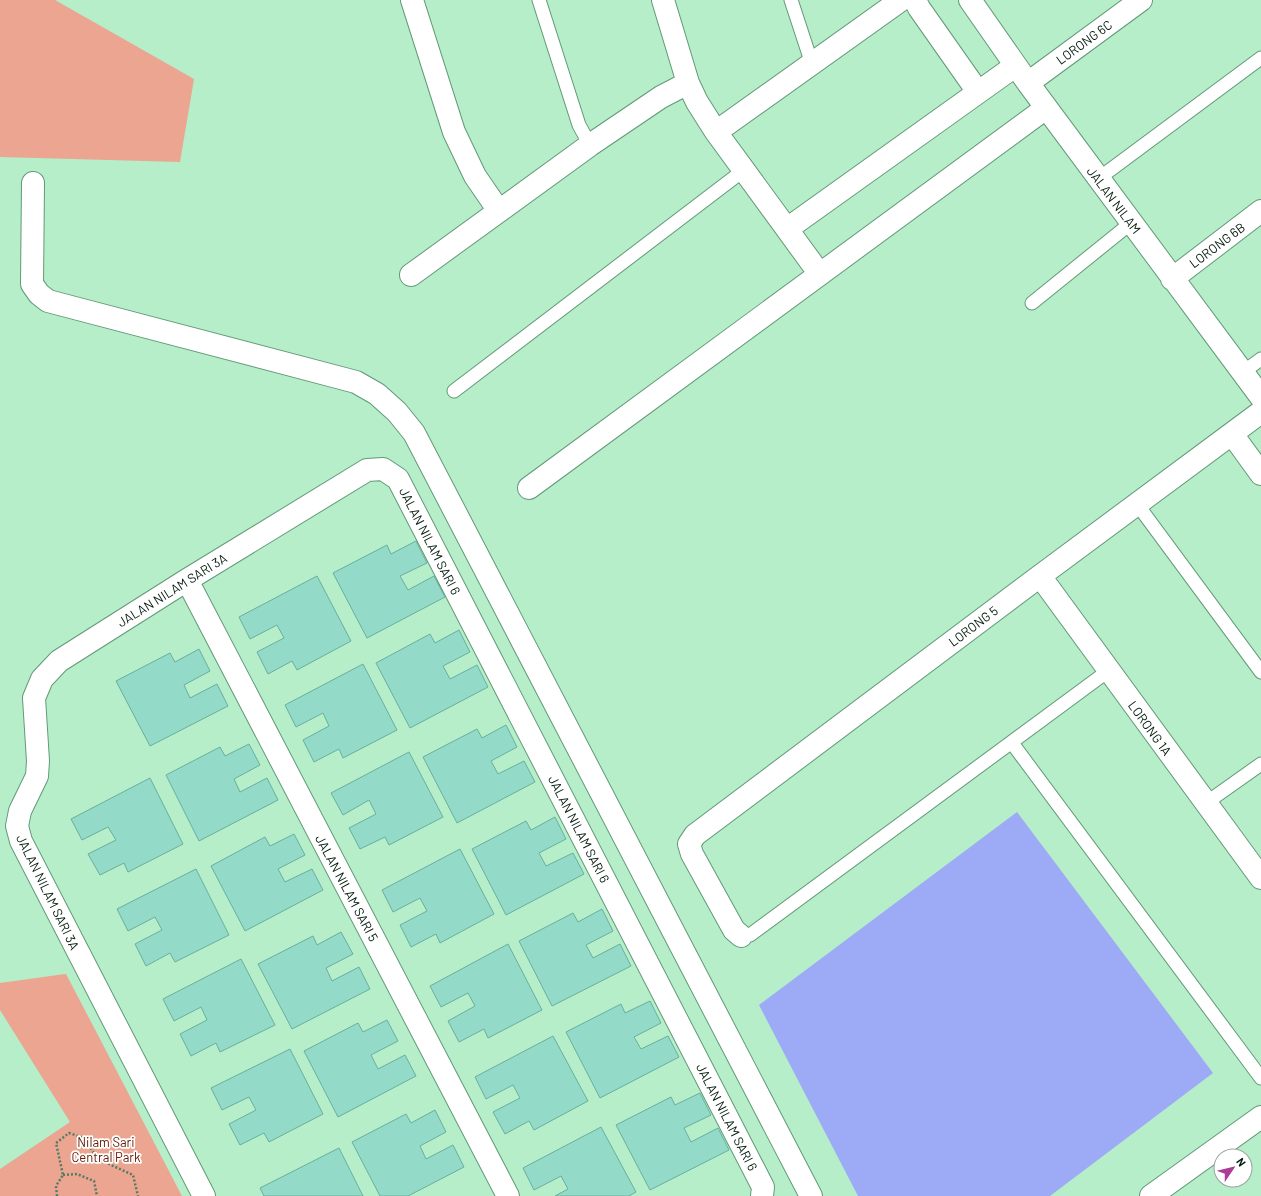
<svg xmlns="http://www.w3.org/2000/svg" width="1261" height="1196" font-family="Barlow,sans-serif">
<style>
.green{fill:#eba591}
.water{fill:#9daaf6}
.building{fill:#93dbc8;stroke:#68af9d}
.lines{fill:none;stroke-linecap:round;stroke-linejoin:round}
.lane-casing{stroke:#639977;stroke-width:15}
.street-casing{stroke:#639977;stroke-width:24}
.path{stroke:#557b63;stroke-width:2.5;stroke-dasharray:2 2;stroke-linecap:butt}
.lane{stroke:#fff;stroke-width:13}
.street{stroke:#fff;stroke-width:22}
.labels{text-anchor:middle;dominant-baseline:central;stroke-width:3.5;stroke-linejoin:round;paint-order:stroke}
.street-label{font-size:13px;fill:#051b0e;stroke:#fff}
.park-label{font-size:13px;fill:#631802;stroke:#fff}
</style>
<rect width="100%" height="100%" fill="#b5eec9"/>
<path class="green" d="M0,0H55L194,79L180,162L0,157Z
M65,974H66L182,1196H0V1169L70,1122L0,1010V983Z"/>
<path class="water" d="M1017,812L1213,1073L1050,1196H858L759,1005Z"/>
<path class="building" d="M416,541L427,563L400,576L408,590L434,576L445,597L367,638L333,573L387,545L391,554Z
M317,576L351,641L297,670L292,661L268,674L257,652L284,638L277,625L250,639L239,617Z
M459,630L470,652L443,666L450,679L477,665L488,687L410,728L376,663L430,634L435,643Z
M199,649L210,671L184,685L190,698L217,684L228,706L150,746L116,681L170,653L175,662Z
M363,664L397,730L343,758L339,749L314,762L303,740L329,726L323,713L296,727L285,705Z
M506,725L517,747L491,761L498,774L524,761L535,782L457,823L423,757L477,729L482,738Z
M249,744L260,765L234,779L240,792L267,778L278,800L199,841L166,775L220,747L225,756Z
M409,752L443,817L389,845L385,837L360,849L349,828L376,814L369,800L343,815L331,793Z
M150,778L183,844L128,872L124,863L100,875L88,854L116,840L108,827L82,840L71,819Z
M555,817L566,839L539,853L546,866L573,853L584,874L506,915L472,849L526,821L531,830Z
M294,834L305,855L278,869L285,882L312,869L323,890L245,931L211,866L265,837L270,846Z
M460,849L494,914L440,943L436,934L411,947L400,925L427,911L420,898L393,912L382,890Z
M196,869L229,935L175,962L170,953L146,966L135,944L162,930L155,917L128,931L117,909Z
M602,909L613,931L586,945L593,958L620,944L631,966L552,1006L519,941L573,913L578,922Z
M341,932L353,954L326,968L332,981L359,967L370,989L292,1029L258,964L313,936L317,945Z
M508,944L542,1010L488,1038L484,1029L459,1042L448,1021L475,1006L468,993L441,1007L430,986Z
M241,959L275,1025L220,1052L216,1043L191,1056L180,1034L207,1020L201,1007L174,1021L163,999Z
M650,1001L661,1023L634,1037L641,1049L668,1036L679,1057L600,1098L566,1032L621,1004L625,1013Z
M387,1020L398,1041L371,1055L378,1069L405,1055L416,1076L338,1117L304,1051L358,1023L363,1032Z
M553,1036L588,1101L534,1130L529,1121L505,1134L493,1112L520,1098L513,1085L486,1099L475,1077Z
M290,1049L323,1114L269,1142L264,1133L240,1145L229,1124L256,1110L249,1097L222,1110L211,1088Z
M700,1093L711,1115L684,1128L691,1142L718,1128L729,1150L650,1190L616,1125L671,1097L675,1105Z
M435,1110L446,1132L420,1146L426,1159L453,1145L464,1167L408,1196H380L352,1142L406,1114L411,1123Z
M601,1127L636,1192L629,1196H555L568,1189L561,1176L534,1190L523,1168Z
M339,1148L363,1196H264L260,1188Z"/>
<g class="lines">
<defs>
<path id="lane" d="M539,0L579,125L590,145
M791,0L812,64
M1098,179L1261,58
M1032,303L1131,223
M1242,373L1261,359
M454,391L744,170
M1137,504L1261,672
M1012,743L1261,1078
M1206,803L1261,764
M741,936L750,935L1108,671"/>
<path id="street" d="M412,0L454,132L475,176L499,211
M663,0L688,83L697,102L716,132L819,273
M915,0L919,8L978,92
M970,0L1028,83L1261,397
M1028,83L1141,0
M716,132L901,0
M33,183L32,284L39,294L48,301L356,382L377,394L397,412L414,433L811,1196
M787,229L1015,66
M411,275L590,145L661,97L688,83
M1172,279L1261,211
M1232,434L1261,474
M529,488L1046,108
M1040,576L1261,878
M187,580L508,1196
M741,936L734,930L692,854L689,844L695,835L1040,576L1261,412
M204,1196L21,841L17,826L20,811L37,776L38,761L34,698L42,679L59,661L187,580L367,470L383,469L398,479L763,1187L762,1196
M1151,1196L1261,1117"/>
</defs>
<use href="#lane" class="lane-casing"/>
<use href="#street" class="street-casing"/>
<path class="path" d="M63,1175L77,1174L94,1181L97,1196
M57,1196L56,1186L63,1175L56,1143L69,1133L84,1138L96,1156L111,1165L133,1175L138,1196"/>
<use href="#lane" class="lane"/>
<use href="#street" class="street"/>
</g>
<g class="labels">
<g class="street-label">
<text transform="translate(1084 42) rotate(-36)">LORONG 6C</text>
<text transform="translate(1114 200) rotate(53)">JALAN NILAM</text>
<text transform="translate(1217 245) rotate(-37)">LORONG 6B</text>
<text transform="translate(430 541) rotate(63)">JALAN NILAM SARI 6</text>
<text transform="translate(172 590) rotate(-32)">JALAN NILAM SARI 3A</text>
<text transform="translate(973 626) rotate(-37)">LORONG 5</text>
<text transform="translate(1150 728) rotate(54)">LORONG 1A</text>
<text transform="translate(579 829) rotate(63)">JALAN NILAM SARI 6</text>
<text transform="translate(347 888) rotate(62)">JALAN NILAM SARI 5</text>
<text transform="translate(48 892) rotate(64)">JALAN NILAM SARI 3A</text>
<text transform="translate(727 1117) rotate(63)">JALAN NILAM SARI 6</text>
</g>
<g class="park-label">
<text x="106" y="1142">Nilam Sari<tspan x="106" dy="15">Central Park</tspan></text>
</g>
</g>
<g transform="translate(1233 1168) rotate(55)"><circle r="19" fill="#ffffff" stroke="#9ba49f"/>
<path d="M0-3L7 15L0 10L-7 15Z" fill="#ab3b96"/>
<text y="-6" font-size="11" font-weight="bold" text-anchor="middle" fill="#051b0e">N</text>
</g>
</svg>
